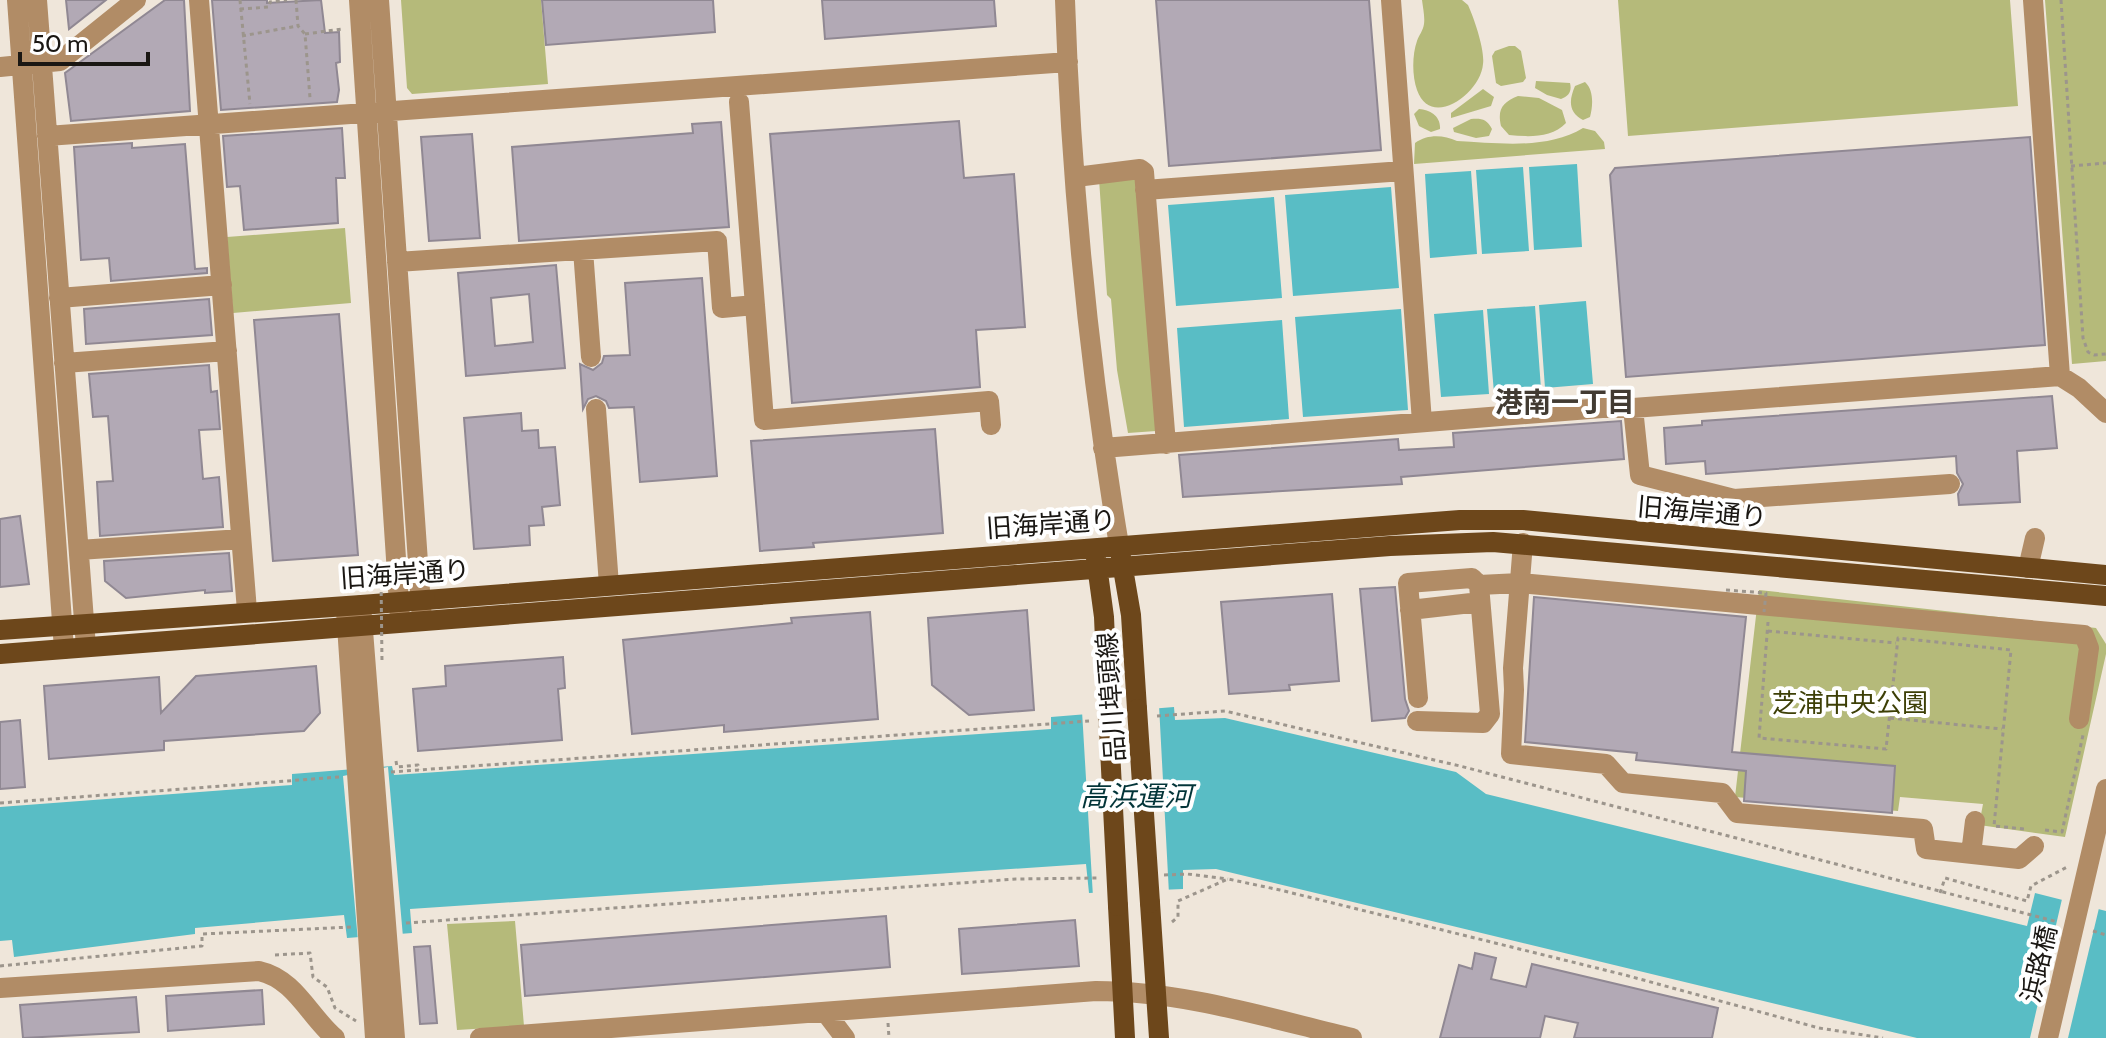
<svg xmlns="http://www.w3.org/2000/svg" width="2106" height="1038" font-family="Cabin,'Noto Sans JP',sans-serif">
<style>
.green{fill:#b5ba7a}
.water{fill:#59bdc5}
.pier{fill:#efe6da}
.building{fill:#b2a9b5;stroke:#908893;stroke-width:2;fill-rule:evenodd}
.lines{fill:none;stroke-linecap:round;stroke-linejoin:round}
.path{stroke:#9c958c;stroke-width:3;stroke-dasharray:4 4;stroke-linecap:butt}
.minor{stroke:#b18c66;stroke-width:20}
.major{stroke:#6d471b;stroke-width:20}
.path-bridge{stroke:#9c958c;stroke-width:3;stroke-dasharray:4 4;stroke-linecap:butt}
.major-bridge{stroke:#6d471b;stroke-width:20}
.labels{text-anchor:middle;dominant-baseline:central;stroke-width:8;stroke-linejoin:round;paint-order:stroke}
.street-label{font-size:26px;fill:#1a1713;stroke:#fff}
.park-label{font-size:26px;fill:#3d3f06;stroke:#fff}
.neighbourhood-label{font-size:28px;font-weight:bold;fill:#423b32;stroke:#fff}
.water-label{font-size:28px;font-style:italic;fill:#033539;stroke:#fff}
</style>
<rect width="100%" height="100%" fill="#efe6da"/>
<path class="green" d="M401,0H541L548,84L412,94L407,88Z
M1422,0H1462L1468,5C1474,18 1485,50 1483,64C1481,93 1431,130 1417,90C1412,76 1412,55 1417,41C1419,35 1423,31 1424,24C1425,17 1423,8 1422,0Z
M1618,0H2010L2018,106L1628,136Z
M2045,0H2106V361L2072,364Z
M1509,46H1515L1521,51L1526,78L1523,82L1501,86L1496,83L1492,56L1495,51Z
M1536,81L1570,83C1572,91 1569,96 1561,99L1547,95L1535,88Z
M1585,82C1594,90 1593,106 1590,117L1583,120C1568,112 1569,100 1575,86Z
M1483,89L1494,97L1491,106L1451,118V113Z
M1518,96L1539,98L1562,110L1566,123C1552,138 1529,137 1509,135L1501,126C1497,109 1503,102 1518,96Z
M1419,109C1430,110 1441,116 1440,129L1431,132L1419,126L1414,114Z
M1471,119C1481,118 1487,119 1492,129L1489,136L1476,138L1454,132L1453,128Z
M1583,128L1595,131L1604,142L1605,149L1414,164L1415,143C1428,134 1443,135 1457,141C1498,143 1547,150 1583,128Z
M1136,175L1156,431L1128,433L1117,370L1111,299L1107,295L1099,179Z
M345,228L351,303L233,313L227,237Z
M1759,590L2096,628L2106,644V654L2065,837L1979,825L1983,804L1900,797L1898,811L1735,797Z
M515,921L524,1026L457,1030L447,924Z"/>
<path class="water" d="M1577,164L1582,247L1534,250L1529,167Z
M1523,167L1529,251L1482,254L1476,170Z
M1471,171L1477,254L1430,258L1425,174Z
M1391,187L1399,288L1293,296L1285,195Z
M1274,197L1282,298L1176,306L1168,205Z
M1586,301L1593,384L1545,388L1539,305Z
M1535,306L1541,389L1494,393L1487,309Z
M1401,309L1408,410L1303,417L1295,317Z
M1483,310L1489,394L1441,397L1434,314Z
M1282,320L1289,419L1184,427L1177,328Z
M1174,707L1175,720L1225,718L1456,772L1486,794L2027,926L2035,893L2106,911V1038H1917L1216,869L1183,870V889L1089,893L1086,864L410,909L412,933L347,938L344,915L195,928V934L14,957L12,940L0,941V807L292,785V774L392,766L394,775L1051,729V717Z"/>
<path class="pier" d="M1159,705L1169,894L1093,897L1082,711Z
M388,767L403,937L358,941L343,776Z
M2062,899L2099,908L2068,1038H2030Z"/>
<path class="building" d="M66,0H106L69,29Z
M165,0H184L190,111L71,121L65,73Z
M212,0H267V3L321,0L325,33L339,32L340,62L336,63L339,90L337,102L221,110Z
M542,0H713L715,32L546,45Z
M822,0H994L996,26L825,39Z
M1156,0H1369L1381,150L1169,166Z
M959,121L964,178L1014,174L1025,327L976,330L980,387L792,403L770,134Z
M721,122L729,227L519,241L512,147L693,133L692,124Z
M342,128L345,178H336L338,223L244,230L240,186L227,187L223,136Z
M472,134L480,238L429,241L421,137Z
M2030,137L2045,345L1626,377L1610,175L1615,168Z
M132,143V148L185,144L195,269L207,268V273L111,281L109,258L81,260L74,147Z
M556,265L565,368L466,376L458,273ZM529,294L533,342L495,346L491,298Z
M702,278L717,476L640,482L634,407L609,408L606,401L596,396L588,399L583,409L580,364L593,370L602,363L604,356L630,355L625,283Z
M209,299L212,335L86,344L84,309Z
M339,314L358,555L273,561L254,320Z
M209,365L211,392L217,391L220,429L199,430L203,479L219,477L223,527L100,536L97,482L113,481L108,416L93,417L89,374Z
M2052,396L2057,448L2017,451L2020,502L1959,505L1958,494L1963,484L1957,473L1956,456L1706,474L1705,461L1666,464L1664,428L1702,425V421Z
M521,413L522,431L538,430L539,448L555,447L560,505L542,507L544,525L529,526L530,545L474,549L464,418Z
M1621,421L1624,459L1401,477L1402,484L1183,497L1179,455L1398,439L1399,450L1454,447L1453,433Z
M935,429L943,533L813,543L814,547L760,551L751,441Z
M20,516L29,584L0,587V519Z
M229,553L232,591L205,593V590L126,598L105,581L104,561Z
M1395,587L1405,699L1409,711L1405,718L1372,721L1360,589Z
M1332,594L1339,681L1289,685L1290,690L1229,694L1221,602Z
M1534,597L1746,617L1732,752L1895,766L1892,813L1744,801L1746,771L1636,760L1637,753L1525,742Z
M1027,610L1034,710L969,715L932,685L928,618Z
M870,612L878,719L724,732V725L632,734L623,640L792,623L791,618Z
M563,657L565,688L558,689L562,740L418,751L413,689L446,686L445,666Z
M316,666L320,713L304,731L164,741V750L49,759L44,686L159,677L161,713L196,676Z
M20,720L25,787L0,789V722Z
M886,916L890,967L525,996L521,945Z
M1075,920L1079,966L962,974L959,929Z
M430,946L437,1023L420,1024L414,947Z
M1475,953L1496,958L1491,979L1526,987L1532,964L1718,1008L1712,1038H1574L1578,1023L1545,1016L1540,1038H1440L1459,965L1472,969Z
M262,990L264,1024L168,1031L166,996Z
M136,997L139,1032L23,1038L20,1005Z"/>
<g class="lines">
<path class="path" d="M240,0L250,104
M296,0L298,26L305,34L310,98
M2061,0L2083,338L2088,352L2094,355L2106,354
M240,9L269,7L270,2L287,0
M305,34L342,29
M242,36L297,26
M2071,166L2106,163
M1768,622L1759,738L1886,749L1898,638L2011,650L1994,826L2025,829
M1768,631L1896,643
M1157,716L1225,711L1460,766L2058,922
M1890,718L2002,729
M396,761L397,767L418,765L419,770
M391,772L1089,721
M0,803L339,777
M2045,830L2062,832L2083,735
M1164,875L1187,874L1228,879
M1940,893L1945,878L2027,901L2031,886L2069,866
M1172,922L1178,917V901L1228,879L1280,890L1625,975L1819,1028L1883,1038
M406,923L1016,879L1097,878
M2093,931L2106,935
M275,955L310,953L313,977L327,987L335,1008L356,1021
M0,966L202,946V934L351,927
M888,1023L889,1038"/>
<path class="minor" d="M17,0L64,649
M37,0L86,647
M199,0L247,611
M359,0L400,619
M379,0L422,620
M1065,0C1071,182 1089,366 1119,545
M1391,0L1422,422
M2033,0L2060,376
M0,67L60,61L136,0
M739,102L764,420L989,401L991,425
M47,136L1068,62
M1076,177L1140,169L1144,172L1166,444
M1145,190L1403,171
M583,250L591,357
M397,262L717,241L722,308L755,305
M59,298L222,285
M64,363L227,351
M1633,408L1640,475L1734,499L1950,484
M596,409L609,585
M1103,448L1602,408H1633L2060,376L2079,388L2106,413
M1523,543L1513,668L1514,690L1511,754L1606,764L1623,783L1722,793L1737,813L1923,829L1926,849L2019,859L2034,846
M79,550L241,539
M2028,568L2035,538
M361,605L395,1038
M1410,610L1480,602
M346,611L375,1038
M1418,698L1408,583L1472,578L1479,585
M1417,721L1483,723L1490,714L1479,585L1520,583L2084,635L2089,648L2079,719
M1971,854L1975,821
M0,988L259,971C295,979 309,1016 335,1038
M826,1013L845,1038
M480,1038L1096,991C1183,991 1268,1018 1352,1038
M2048,1038L2106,789"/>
<path class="major" d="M1121,557L1131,615L1137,709
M1096,558L1104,617L1108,710
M0,630L361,605L1460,520H1523L2106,575
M0,654L1390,546L1493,542L2106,596
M1150,903L1159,1038
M1118,906L1125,1038"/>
<path class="path-bridge" d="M381,576L382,663
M1726,590L1766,593L1764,612"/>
<path class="major-bridge" d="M1137,709L1150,903
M1108,710L1118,906"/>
</g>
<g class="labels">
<g class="street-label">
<text transform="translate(1702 512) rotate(5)">旧海岸通り</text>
<text transform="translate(1051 524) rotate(-4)">旧海岸通り</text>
<text transform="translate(405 574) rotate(-4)">旧海岸通り</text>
<text transform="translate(1111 697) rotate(-94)">品川埠頭線</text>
<text transform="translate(2039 964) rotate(-77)">浜路橋</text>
</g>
<g class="park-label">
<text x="1850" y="703">芝浦中央公園</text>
</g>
<g class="neighbourhood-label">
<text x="1565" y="402">港南一丁目</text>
</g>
<g class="water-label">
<text x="1136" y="796">高浜運河</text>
</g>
</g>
<path d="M20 52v12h128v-12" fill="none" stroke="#1a1713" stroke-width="4"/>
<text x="32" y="52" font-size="24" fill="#1a1713" stroke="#ffffff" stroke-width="6" paint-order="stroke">50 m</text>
</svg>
